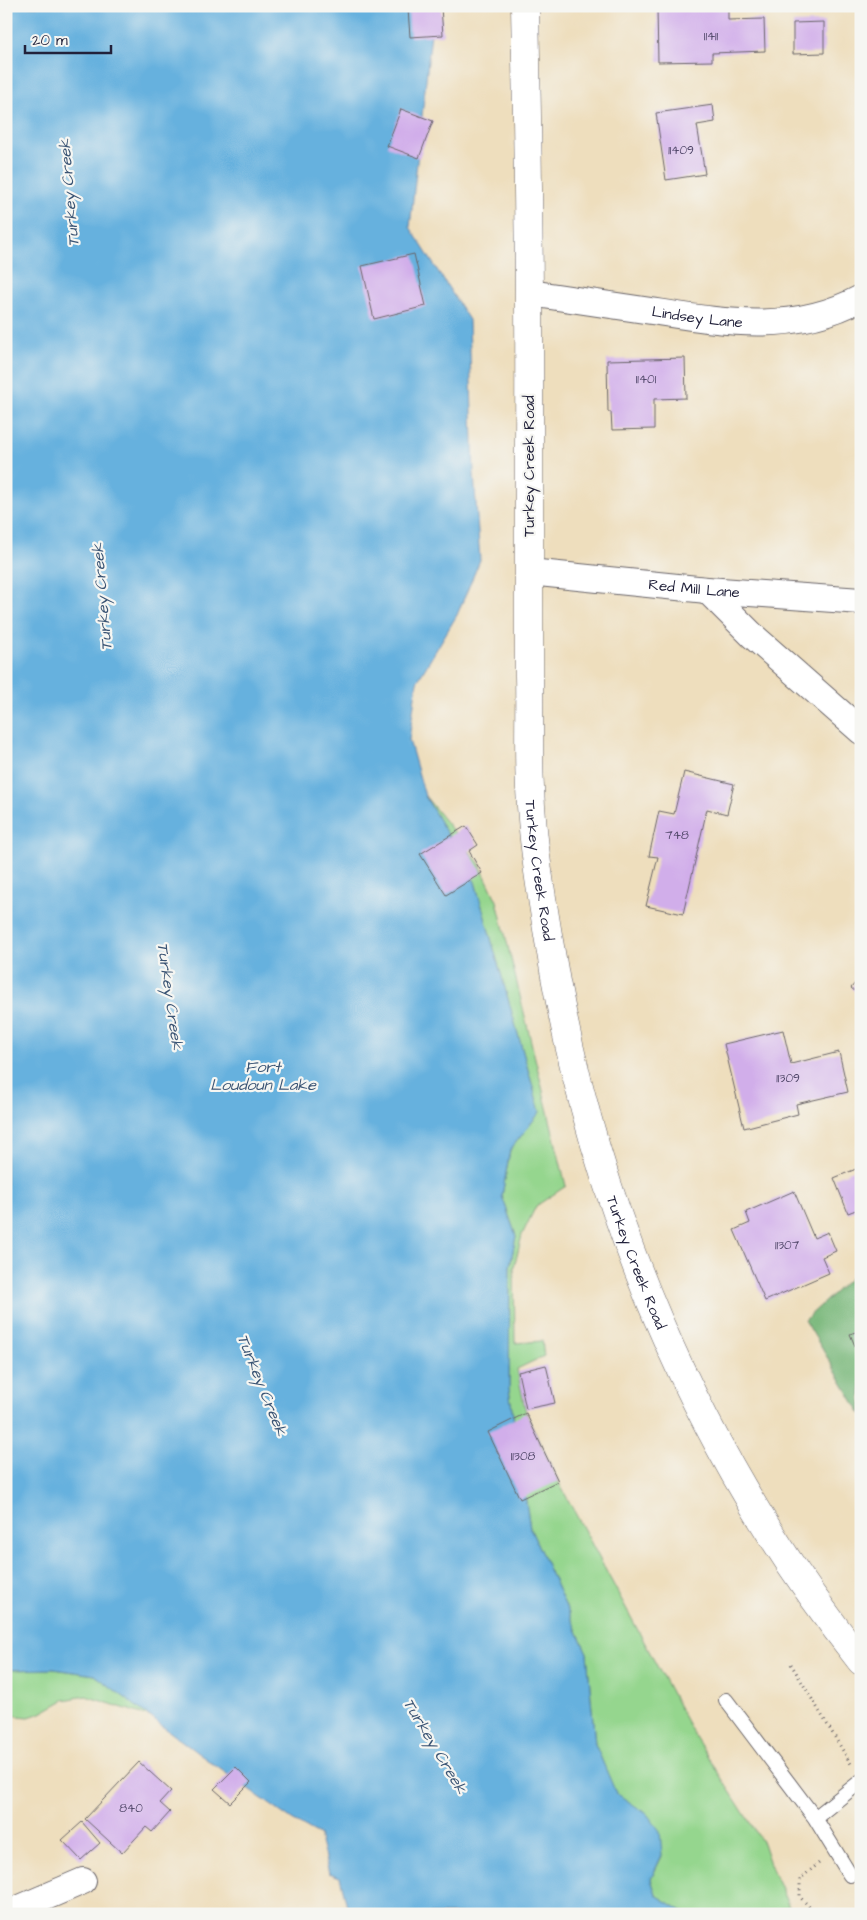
<svg xmlns="http://www.w3.org/2000/svg" width="867" height="1920" font-family="'Architects Daughter',sans-serif">
<style>
.green{fill:#95d68e;stroke:#5c7c64}
.forest{fill:#78b779;stroke:#4d6c5a}
.water{fill:#66b1de;stroke:#446a8c}
.building{fill:#d1aeea}
.lines{fill:none;stroke-linecap:round;stroke-linejoin:round}
.service-casing{stroke:#696468;stroke-width:16}
.minor-casing{stroke:#696468;stroke-width:28}
.tertiary-casing{stroke:#696468;stroke-width:29}
.path{stroke:#696468;stroke-width:3;stroke-dasharray:1 4;stroke-linecap:butt}
.service{stroke:#fff;stroke-width:14}
.minor{stroke:#fff;stroke-width:26}
.tertiary{stroke:#fff;stroke-width:28}
.labels{text-anchor:middle;dominant-baseline:central;stroke-width:4.5;stroke-linejoin:round;paint-order:stroke}
.number-label{font-size:12px;fill:#4e4567}
.street-label{font-size:15px;fill:#22223b;stroke:#f6f6f2}
.water-label{font-size:16px;font-style:italic;fill:#3a5474;stroke:#f6f6f2}
</style>
<rect width="100%" height="100%" fill="#f6f6f2"/>
<filter id="ink" filterUnits="userSpaceOnUse"><feTurbulence type="fractalNoise" baseFrequency=".02" numOctaves="2"/><feDisplacementMap in="SourceGraphic" scale="10" xChannelSelector="R" yChannelSelector="G"/><feConvolveMatrix kernelMatrix="1 2 1 2 8 2 1 2 1" color-interpolation-filters="sRGB"/></filter>
<filter id="wash" filterUnits="userSpaceOnUse"><feTurbulence type="fractalNoise" baseFrequency=".0096" numOctaves="4" result="noise"/><feDisplacementMap in="SourceGraphic" scale="20" xChannelSelector="R" yChannelSelector="G"/><feGaussianBlur stdDeviation="1.12" result="paint"/><feColorMatrix in="noise" values="0 0 0 0 0 0 0 0 0 0 0 0 0 0 0 0 0 1.4 0 .05"/><feComposite in="paint" operator="in"/></filter>
<g filter="url(#wash)">
<rect width="100%" height="100%" fill="#eedebd"/>
<path class="green" d="M425,796L479,863L497,901L566,1186L536,1206L522,1235L514,1268L515,1343L542,1341L544,1356L517,1369L526,1413L558,1481L694,1735L763,1843L770,1864L789,1907L796,1914H687L656,1895L651,1879L662,1856L647,1814L616,1794L595,1744L587,1653L530,1528L509,1389L510,1266L516,1236L502,1196L510,1150L540,1112L475,882Z
M54,1669L95,1675L151,1717L86,1696L64,1700L41,1713L29,1717L6,1715V1670Z"/>
<path class="forest" d="M861,1268V1414L805,1320Z"/>
<path class="water" d="M6,6H434L410,227L469,320L474,474L480,560L457,615L417,682L409,740L425,796L475,882L540,1112L510,1150L502,1196L516,1236L510,1266L509,1389L530,1528L587,1653L595,1744L616,1793L647,1814L660,1831L662,1855L651,1879L656,1895L687,1914H353L347,1906L340,1877L329,1873L319,1835L292,1820L199,1754L95,1675L54,1669L6,1670Z"/>
<g id="blocks">
<path class="building" d="M728,6V20L764,19L765,51L712,53V61L658,62L657,8Z
M441,7L443,35L410,37L408,9Z
M824,22V53L793,54V23Z
M713,105L715,122L697,125L705,174L666,180L656,113Z
M401,109L433,121L419,158L387,146Z
M414,254L426,306L374,319L362,266Z
M685,358L686,398L654,399V429L612,430L611,412H608L607,360Z
M684,772L734,784L727,814L707,809L683,914L646,906L658,857L649,856L659,811L674,814Z
M466,826L478,845L469,851L482,873L446,895L420,854Z
M861,976V996L851,988Z
M783,1030L791,1064L839,1052L848,1092L796,1104L798,1114L744,1128L724,1044Z
M861,1167V1208L848,1213L834,1178Z
M794,1191L814,1238L828,1232L836,1251L822,1257L829,1273L765,1301L734,1230L750,1223L746,1212Z
M861,1330V1360L850,1334Z
M546,1365L555,1403L526,1409L518,1372Z
M526,1413L558,1481L520,1499L488,1432Z
M139,1762L171,1791L160,1803L170,1812L152,1832L146,1827L122,1853L85,1819Z
M236,1767L251,1782L230,1803L214,1789Z
M82,1822L100,1843L81,1860L62,1840Z"/>
</g>
</g>
<g filter="url(#ink)">
<use href="#blocks" fill-opacity="0" stroke="#696468" stroke-width="1"/>
<g class="lines">
<defs>
<path id="service" d="M726,1700L815,1818L850,1875
M815,1818L861,1781"/>
<g id="minor">
<path id="s1" d="M530,293C570,299 611,305 651,311C723,322 793,335 861,298"/>
<path id="s2" d="M529,572L707,590L861,601"/>
<path d="M707,590L753,636L861,731"/>
<path d="M6,1914L83,1881"/>
</g>
<g id="tertiary">
<path id="s3" d="M525,6C528,154 530,302 529,449C529,525 529,600 529,675C530,713 528,751 530,788C532,837 540,887 548,935C589,1198 695,1452 861,1661"/>
</g>
</defs>
<use href="#service" class="service-casing"/>
<use href="#minor" class="minor-casing"/>
<use href="#tertiary" class="tertiary-casing"/>
<path class="path" d="M791,1664L851,1764
M816,1914L800,1897V1879L819,1863"/>
<use href="#service" class="service"/>
<use href="#minor" class="minor"/>
<use href="#tertiary" class="tertiary"/>
</g>
</g>
<g class="labels">
<g class="number-label">
<text x="711" y="36">11411</text>
<text x="681" y="150">11409</text>
<text x="646" y="379">11401</text>
<text x="677" y="835">748</text>
<text x="788" y="1078">11309</text>
<text x="787" y="1245">11307</text>
<text x="523" y="1456">11308</text>
<text x="131" y="1808">840</text>
</g>
<g class="street-label">
<text stroke="none"><textPath href="#s1" startOffset="169">Lindsey Lane</textPath></text>
<text transform="translate(529 466) rotate(-90)">Turkey Creek Road</text>
<text stroke="none"><textPath href="#s2" startOffset="166">Red Mill Lane</textPath></text>
<text stroke="none"><textPath href="#s3" startOffset="865">Turkey Creek Road</textPath></text>
<text stroke="none"><textPath href="#s3" startOffset="1270">Turkey Creek Road</textPath></text>
</g>
<g class="water-label">
<text transform="translate(69 193) rotate(-95)">Turkey Creek</text>
<text transform="translate(102 597) rotate(-95)">Turkey Creek</text>
<text transform="translate(170 996) rotate(82)">Turkey Creek</text>
<text x="263" y="1067">Fort<tspan x="263" dy="18">Loudoun Lake</tspan></text>
<text transform="translate(262 1385) rotate(68)">Turkey Creek</text>
<text transform="translate(435 1746) rotate(59)">Turkey Creek</text>
</g>
</g>
<rect width="867" height="1920" fill="none" stroke="#f6f6f2" stroke-width="25"/>
<path d="M25 45v8h86v-8" fill="none" stroke="#22223b" stroke-width="2.5"/>
<text x="32" y="45" font-size="15" fill="#22223b" stroke="#f6f6f2" stroke-width="4" paint-order="stroke">20 m</text>
</svg>
